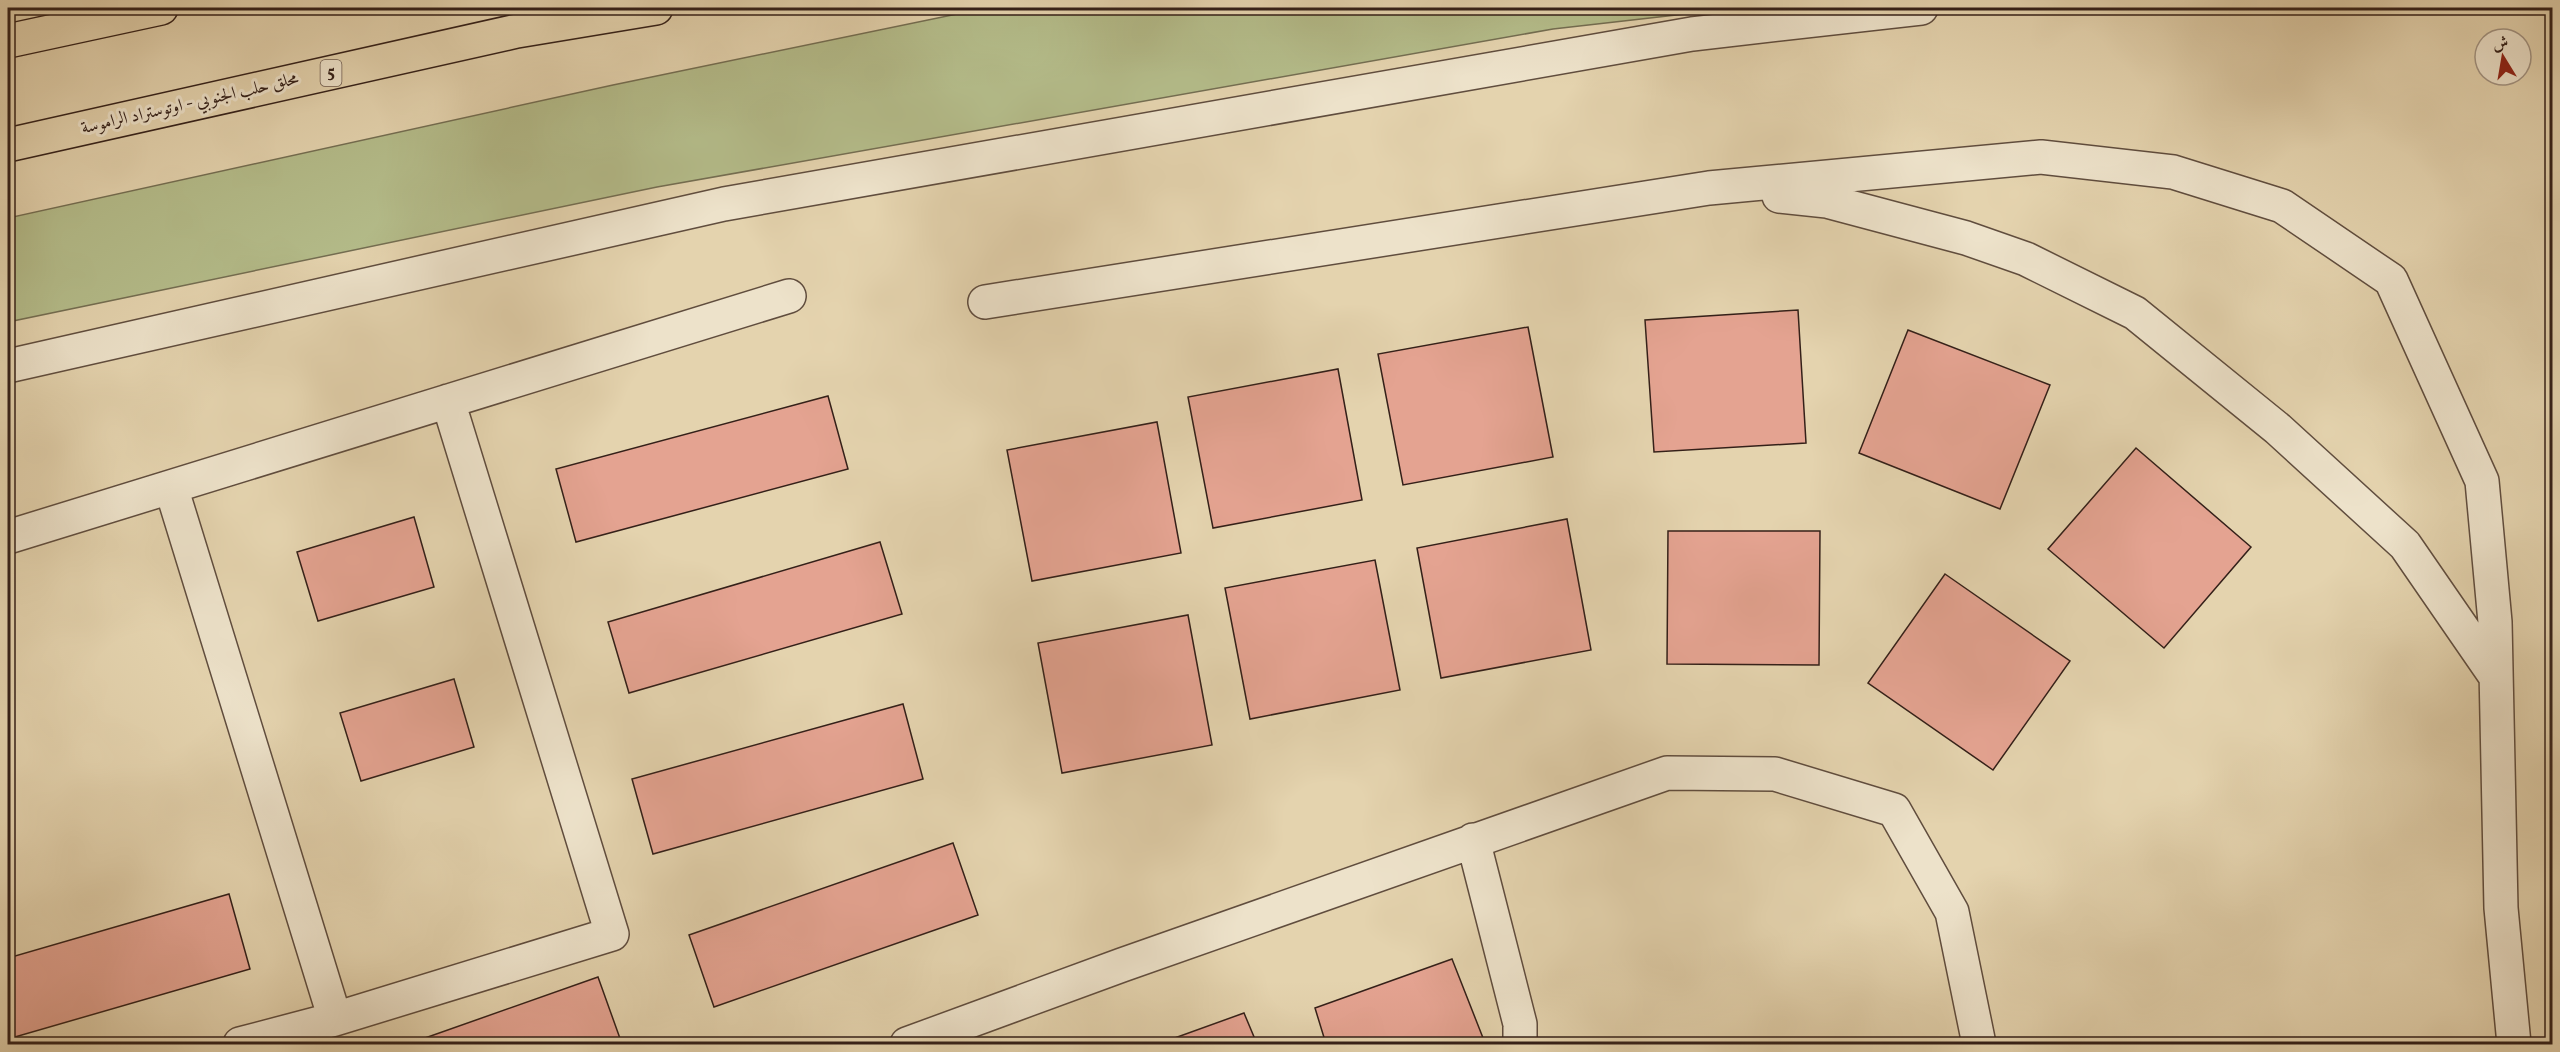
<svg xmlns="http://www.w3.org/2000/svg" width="2560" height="1052" font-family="Vollkorn,Amiri,serif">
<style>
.green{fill:#b4bc8a;stroke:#746e52;stroke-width:1.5}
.building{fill:#e4a391;stroke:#342019;stroke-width:1.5}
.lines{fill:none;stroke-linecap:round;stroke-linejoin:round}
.street-casing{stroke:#604d3e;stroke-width:36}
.highway-casing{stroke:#342019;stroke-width:36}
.street{stroke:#ede2ca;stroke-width:33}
.highway{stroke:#e4d3ae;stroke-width:33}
.labels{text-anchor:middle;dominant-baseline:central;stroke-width:6;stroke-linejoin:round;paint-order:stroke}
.shield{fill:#ede2ca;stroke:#6c5a4e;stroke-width:1.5}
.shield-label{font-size:16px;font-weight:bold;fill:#342019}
.street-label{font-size:18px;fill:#342019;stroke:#ede2ca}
</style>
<rect width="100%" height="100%" fill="#e4d3ae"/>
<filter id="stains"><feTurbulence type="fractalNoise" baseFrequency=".00333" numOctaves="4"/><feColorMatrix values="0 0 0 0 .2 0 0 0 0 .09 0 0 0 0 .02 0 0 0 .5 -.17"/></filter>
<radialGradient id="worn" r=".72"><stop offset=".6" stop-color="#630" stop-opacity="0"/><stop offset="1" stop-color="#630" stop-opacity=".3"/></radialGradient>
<path class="green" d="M986,8H1738L1553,29L657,187L8,322V218L613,85Z"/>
<path class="building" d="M1798,310L1806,443L1654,452L1645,320Z
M1528,327L1553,457L1403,485L1378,354Z
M1908,330L2050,385L2000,509L1859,453Z
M1338,369L1362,500L1213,528L1188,397Z
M828,396L848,469L576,542L556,469Z
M1157,422L1181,553L1032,581L1007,450Z
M2136,448L2251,547L2164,648L2048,549Z
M414,517L434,587L318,621L297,552Z
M1567,519L1591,650L1441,678L1417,548Z
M1668,531H1820L1819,665L1667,664Z
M880,542L902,614L629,693L608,622Z
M1375,560L1400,690L1250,719L1225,588Z
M1945,574L2070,661L1993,770L1868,683Z
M1188,615L1212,745L1062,773L1038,643Z
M454,679L474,747L361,781L340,713Z
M903,704L923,779L653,854L632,779Z
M953,843L978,915L714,1007L689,935Z
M229,894L250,969L8,1039V958Z
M1452,959L1485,1043L1326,1044L1315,1008Z
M598,977L622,1044H408Z
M1244,1013L1257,1044H1158Z"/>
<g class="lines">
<defs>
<path id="street" d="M1779,196L1827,201L1966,238L2026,259L2135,313L2278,429L2405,545L2496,677
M985,302L1709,188L2041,157L2173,172L2282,206L2391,280L2482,481L2495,622L2501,908L2514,1044
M8,366L724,204L1692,34L1921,8
M171,487L335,1019
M8,537L789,296
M1473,840L1520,1024V1044
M240,1044L335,1019L612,934L448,401
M907,1044L1122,965L1667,773L1775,774L1894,810L1952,912L1979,1044"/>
<path id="highway" d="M8,41L161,8
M8,145L517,31L656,8"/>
</defs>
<use href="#street" class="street-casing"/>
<use href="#highway" class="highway-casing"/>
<use href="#street" class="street"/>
<use href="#highway" class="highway"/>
</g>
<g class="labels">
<rect class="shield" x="320.5" y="60" width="21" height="26" rx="4.5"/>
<g class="shield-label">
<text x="331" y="73">5</text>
</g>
<g class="street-label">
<text transform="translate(190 104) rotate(-13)">محلق حلب الجنوبي - اوتوستراد الراموسة</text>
</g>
</g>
<rect width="2560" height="1052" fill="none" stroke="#e4d3ae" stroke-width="30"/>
<rect x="9" y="9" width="2542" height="1034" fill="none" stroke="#342019" stroke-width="3"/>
<rect x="15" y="15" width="2530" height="1022" fill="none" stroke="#342019" stroke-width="1.5"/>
<g transform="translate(2503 57) rotate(349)"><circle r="28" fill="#ede2ca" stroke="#a39483" stroke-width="1.5"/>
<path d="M0-4.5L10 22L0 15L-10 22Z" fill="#8f2418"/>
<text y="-9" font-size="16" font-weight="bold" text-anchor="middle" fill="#342019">ش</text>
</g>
<rect width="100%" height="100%" filter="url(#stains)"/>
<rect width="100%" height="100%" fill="url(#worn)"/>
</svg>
